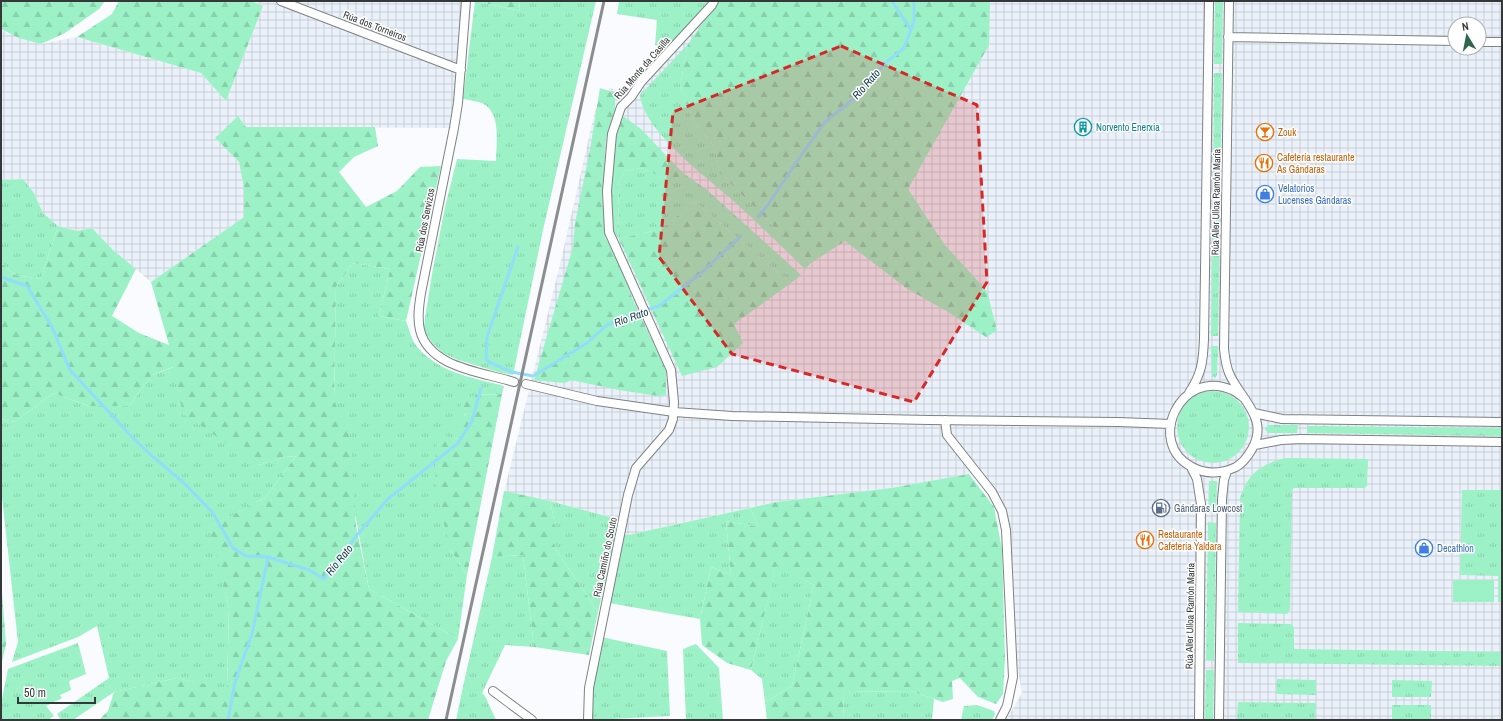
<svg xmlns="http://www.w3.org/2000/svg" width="1503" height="721" font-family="'Archivo Narrow',sans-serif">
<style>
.industrial{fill:url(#industrial-grid);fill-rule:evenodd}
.grass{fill:url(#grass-tufts)}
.forest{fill:url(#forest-firs)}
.pitch{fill:#9cf2c6}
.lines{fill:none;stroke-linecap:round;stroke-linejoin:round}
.stream{stroke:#91ddfa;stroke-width:3}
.minor-tunnel{stroke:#d2d4d7;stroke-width:8;stroke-dasharray:8 4;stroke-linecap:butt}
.minor-casing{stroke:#7e8185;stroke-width:10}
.minor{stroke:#fff;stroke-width:8}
.rail{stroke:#8b8d8f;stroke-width:3}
.marked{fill:#d62828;fill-opacity:0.2;stroke:#d62828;stroke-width:3;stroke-dasharray:8 5;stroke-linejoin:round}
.labels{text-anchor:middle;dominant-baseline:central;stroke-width:3;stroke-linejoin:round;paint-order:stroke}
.street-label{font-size:10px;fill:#363739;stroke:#fff}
.culture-label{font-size:10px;fill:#0d838f;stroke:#fff;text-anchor:start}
.food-label{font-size:10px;fill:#c56008;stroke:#fff;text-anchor:start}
.shop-label{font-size:10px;fill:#366cbe;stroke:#fff;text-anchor:start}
.service-label{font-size:10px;fill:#4e5e75;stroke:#fff;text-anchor:start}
.water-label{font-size:11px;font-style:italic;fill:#0d3b4a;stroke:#fff}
</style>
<defs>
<pattern id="industrial-grid" width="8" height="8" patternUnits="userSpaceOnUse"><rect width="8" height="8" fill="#eaf1fa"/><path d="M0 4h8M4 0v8" fill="none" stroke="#c9cfd7"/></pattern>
<pattern id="grass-tufts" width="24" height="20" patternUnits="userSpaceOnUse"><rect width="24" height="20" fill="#9cf2c6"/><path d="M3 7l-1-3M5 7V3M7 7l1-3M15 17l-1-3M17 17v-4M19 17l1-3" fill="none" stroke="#87d0ab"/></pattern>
<pattern id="forest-firs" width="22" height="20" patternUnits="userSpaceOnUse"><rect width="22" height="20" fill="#9cf2c6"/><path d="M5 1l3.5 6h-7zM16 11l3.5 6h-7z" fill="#87d0ab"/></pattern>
</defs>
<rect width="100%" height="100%" fill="#f9fbfe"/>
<path class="industrial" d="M251,1H466L454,128L246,127L238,116L215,138L239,162L244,189V217L151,282L113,250L92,228L77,231L58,226L43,213L34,193L23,179L1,180V29L7,33L41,44L77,37L201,73L226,101L263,6Z
M714,1H1502V720H1006L1022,693L1017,664L1011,535L1004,506L983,472L891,488L776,502L628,535L616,533L617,519L550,501L504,492L561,260L595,111L609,88L637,94L708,13ZM1455,24H1479V48H1455Z"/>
<path class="grass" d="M475,1L520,11L519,1H596L543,230L513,375L498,372L458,360L443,353L433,344L424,330L425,318L432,274L445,207L457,159L496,161C496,143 502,113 482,103C476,101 469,100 463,99Z
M619,1H710L667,48L655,45L657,20L617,14Z
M1215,1H1223L1222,64H1214Z
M688,44L680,86L692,120L716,149L719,172L811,263L805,269C780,245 755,220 729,197C704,175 643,130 640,95Z
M1214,73H1222L1220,194H1213Z
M641,168L655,174L665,181H675L683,173L707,190L801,275L791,283L695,202L661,229L619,239L618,186L624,171Z
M23,179L34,193L43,213L58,226L41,279L15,275L1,263V180Z
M1213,203H1220L1218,336H1211Z
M353,263L390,269L379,316L406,321C409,328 411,338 415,344C437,373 471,377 504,386L502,394L475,395L470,412L464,415L460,435L453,441L450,549L467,575L458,639L369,589L334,400L336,287Z
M1211,346H1218L1217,375L1215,378L1212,376Z
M174,367L259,465L285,457L296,456L266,497L211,527L229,608L227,690L177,678L114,692L73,720H61L57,714L109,678L97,626L78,637L12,662L18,642L1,488V419L15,422L53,393L89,406H129L152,375Z
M1177 427a36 36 0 1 1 72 0a36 36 0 1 1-72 0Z
M1268,425H1298L1297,433H1268L1265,429Z
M1307,426L1502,428V436L1307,433Z
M1286,458L1368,459L1367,486L1365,488H1294L1292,490L1290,610L1287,614L1238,612L1240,498C1248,473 1261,464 1286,458Z
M1209,481H1217L1216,513H1208Z
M1462,490H1502V602H1498V576L1460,575Z
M550,501L617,519L616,533L598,612L554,547V519Z
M750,508L759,527L726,521L731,575L711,567L700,619L609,603L623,534L628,535Z
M1208,522L1216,523L1214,661L1206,660Z
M523,555L534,647L505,645L482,693L485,696L496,720H456C467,666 480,612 492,557Z
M776,565L814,585L792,686L765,702L762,679L751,670Z
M1238,623L1291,624L1294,627V649L1502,652V666L1238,663Z
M601,637L667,651L670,716L592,720V682Z
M78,643L86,674L69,681L71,690L60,695L62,698L46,706L54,716L48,720H1V704L8,669Z
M696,644L719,668L723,720H686L683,649Z
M1206,670H1214L1213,720H1205Z
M1277,679L1316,680V695L1276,694Z
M1392,680L1432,681L1431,697H1392Z
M911,691L934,699L932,720H843L844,692Z
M1238,702L1316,703L1315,720H1237Z
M977,705L994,711L995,714L992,720H961L964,706Z
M1392,705H1431V720H1392Z"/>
<path class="forest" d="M1,1H105L99,9L65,33L41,44L19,38L1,29Z
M119,1H251L263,6L226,101L201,73L77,37L112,14Z
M475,1H519L520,11Z
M718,1H990L989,45L908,189L944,244L987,291L997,331L986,337L948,312L906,288L845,241L811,263L719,172L716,149L692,120L680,86L688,44Z
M600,88L615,93V111L606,138L602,195L605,237L612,248L636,307L666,370V395L658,396L619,390L571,380L565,383L534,380L573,247L575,223L590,149Z
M238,116L246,127H375L378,146L354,157L339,172L366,207L397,191L420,167L441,166L406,321L379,316L390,269L353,263L336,287L334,400L350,438L356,526L369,589L458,639L446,661L428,720H99L108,711L114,692L177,678L227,689L229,608L210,527L266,497L296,456L285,457L259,465L183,414L173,367L152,375L129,406H89L53,393L15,422L1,419V263L15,275L41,279L58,226L77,231L92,228L113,250L136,269L112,316L139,333L169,345L151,282L244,217V189L239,162L215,138Z
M623,116L641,129L683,173L675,181H665L655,174L641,168L624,171L618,186L619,239L661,229L695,202L791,283L734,324L743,343L717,367L682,376L619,239L612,230L609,192L615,140Z
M502,394L467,575L450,549L437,494L435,467L437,439L443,433L453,441L460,435L455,422L469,412L460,408L462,400L475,395Z
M969,474L994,507L1002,549L1005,659L1003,694L996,704L978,697L960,678L952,681L953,699L943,702L911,691L844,692L843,720H767L765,702L792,686L814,585L776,566L751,670L727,663L702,645L700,619L711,567L731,575L726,521L759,527L750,508L776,502L891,488Z
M504,491L550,501L554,519V547L598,612L589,655L534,647L523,555L492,557Z
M1,579L6,644L1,666Z"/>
<path class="pitch" d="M1453,580H1494V602H1453Z"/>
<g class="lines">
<path class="stream" d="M892,1L911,30
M758,217L767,206L800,157L825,122L861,93L883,65L904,48L914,22V1
M1,277L27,286L52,327L70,370L131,436L151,455L184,483L213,513L233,548L246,556L268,557
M489,362L486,359L487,337L518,247
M488,363L489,362L512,372L533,376L587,343L607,325L633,314L659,306L700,274L741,236
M228,720L235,682L252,634L268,557L309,570L324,579L357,535L388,499L458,443L472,421L481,388"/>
<path class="minor-tunnel" d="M514,382L526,384"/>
<defs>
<path id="minor" d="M281,1L461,70
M466,1L458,103L454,128L421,293C419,305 417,318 420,330C429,368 483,372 514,382
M1229,1L1224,349C1225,358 1226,366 1229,373C1240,399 1270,418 1252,449C1248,456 1243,463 1236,467C1221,474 1207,475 1192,467C1145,443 1181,367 1232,390C1237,392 1241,396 1245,399
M1228,37L1455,41
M1479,42H1502
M526,384L597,401L674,412L732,416L929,420L1119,422L1171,424
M1189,393C1202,373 1203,362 1204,339L1209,1
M1254,413L1282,419L1502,422
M945,420L947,435L992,492L1002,511L1006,530L1013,677L1007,706L1000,720
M1255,445L1281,440L1301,439L1502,442
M1191,467L1197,479L1201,504L1199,720
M493,691L532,720
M588,720L589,688L628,495L636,468L669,430L673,419L674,402L671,370L609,232L607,191L612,134L621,107L631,97L641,82L712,5L714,1
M1219,720L1222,499L1224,480L1227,471"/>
</defs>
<use href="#minor" class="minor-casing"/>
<use href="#minor" class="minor"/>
<path class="rail" d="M446,720L604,1"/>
</g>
<path class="marked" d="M841,46L977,105L987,282L914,402L732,354L659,257L673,112Z"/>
<defs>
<symbol id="building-ring" viewBox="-11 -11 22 22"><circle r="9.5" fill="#fff" stroke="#0f9aa8" stroke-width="1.5"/><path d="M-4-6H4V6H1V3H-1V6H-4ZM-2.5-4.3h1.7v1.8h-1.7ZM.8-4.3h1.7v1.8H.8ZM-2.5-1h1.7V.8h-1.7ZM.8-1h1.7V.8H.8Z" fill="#0f9aa8"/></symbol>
<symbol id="bar-ring" viewBox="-11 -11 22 22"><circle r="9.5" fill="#fff" stroke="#e8710a" stroke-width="1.5"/><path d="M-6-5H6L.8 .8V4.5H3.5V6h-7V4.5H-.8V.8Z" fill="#e8710a"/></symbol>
<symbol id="restaurant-ring" viewBox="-11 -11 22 22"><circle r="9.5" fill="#fff" stroke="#e8710a" stroke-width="1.5"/><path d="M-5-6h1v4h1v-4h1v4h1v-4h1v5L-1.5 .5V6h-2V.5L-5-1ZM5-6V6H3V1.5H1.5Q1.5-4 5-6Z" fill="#e8710a"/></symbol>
<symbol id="shop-ring" viewBox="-11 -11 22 22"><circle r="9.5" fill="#fff" stroke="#3f7fe0" stroke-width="1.5"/><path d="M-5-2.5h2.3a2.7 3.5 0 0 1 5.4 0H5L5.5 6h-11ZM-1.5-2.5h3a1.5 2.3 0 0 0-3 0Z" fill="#3f7fe0"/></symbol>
<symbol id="fuel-ring" viewBox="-11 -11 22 22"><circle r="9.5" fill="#fff" stroke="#5c6f8a" stroke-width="1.5"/><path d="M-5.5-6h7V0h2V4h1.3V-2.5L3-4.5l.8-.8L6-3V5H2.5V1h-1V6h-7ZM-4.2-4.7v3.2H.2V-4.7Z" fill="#5c6f8a"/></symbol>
</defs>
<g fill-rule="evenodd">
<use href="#building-ring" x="1073" y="117" width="20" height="20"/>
<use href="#bar-ring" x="1255" y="122" width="20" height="20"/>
<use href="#restaurant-ring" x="1254" y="153" width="20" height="20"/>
<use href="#shop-ring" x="1255" y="184" width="20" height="20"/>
<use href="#fuel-ring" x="1151" y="498" width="20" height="20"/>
<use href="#restaurant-ring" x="1135" y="530" width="20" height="20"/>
<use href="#shop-ring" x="1414" y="538" width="20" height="20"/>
</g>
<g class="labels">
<g class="street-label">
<text transform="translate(375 26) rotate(21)">Rúa dos Torneiros</text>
<text transform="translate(642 68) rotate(-49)">Rúa Monte da Casilla</text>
<text transform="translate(1216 202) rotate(-89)">Rúa Aller Ulloa Ramón María</text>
<text transform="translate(425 220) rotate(-79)">Rúa dos Servizos</text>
<text transform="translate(605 557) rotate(-78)">Rúa Camiño do Souto</text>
<text transform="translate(1190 616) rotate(-89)">Rúa Aller Ulloa Ramón María</text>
</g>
<g class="culture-label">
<text x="1096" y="127">Norvento Enerxia</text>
</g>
<g class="food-label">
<text x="1278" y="132">Zouk</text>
<text x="1277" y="157">Cafetería restaurante<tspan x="1277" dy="12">As Gándaras</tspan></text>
<text x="1158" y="534">Restaurante<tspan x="1158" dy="12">Cafetería Yaldara</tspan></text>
</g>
<g class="shop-label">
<text x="1278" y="188">Velatorios<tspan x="1278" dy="12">Lucenses Gándaras</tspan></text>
<text x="1437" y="548">Decathlon</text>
</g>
<g class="service-label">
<text x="1174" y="508">Gándaras Lowcost</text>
</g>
<g class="water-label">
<text transform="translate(866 84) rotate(-49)">Río Rato</text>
<text transform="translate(631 317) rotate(-20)">Río Rato</text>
<text transform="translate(339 560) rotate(-51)">Río Rato</text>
</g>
</g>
<rect width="1503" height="721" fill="none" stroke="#363739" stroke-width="4"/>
<g transform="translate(1467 36) rotate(350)"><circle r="19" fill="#ffffff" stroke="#afafb0"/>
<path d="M0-3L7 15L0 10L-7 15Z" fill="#2e674f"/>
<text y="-6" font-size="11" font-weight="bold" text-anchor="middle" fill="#363739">N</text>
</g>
<path d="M18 697v6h77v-6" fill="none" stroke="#363739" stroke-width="2"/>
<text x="24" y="697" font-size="12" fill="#363739" stroke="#ffffff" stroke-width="3" paint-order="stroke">50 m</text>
</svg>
